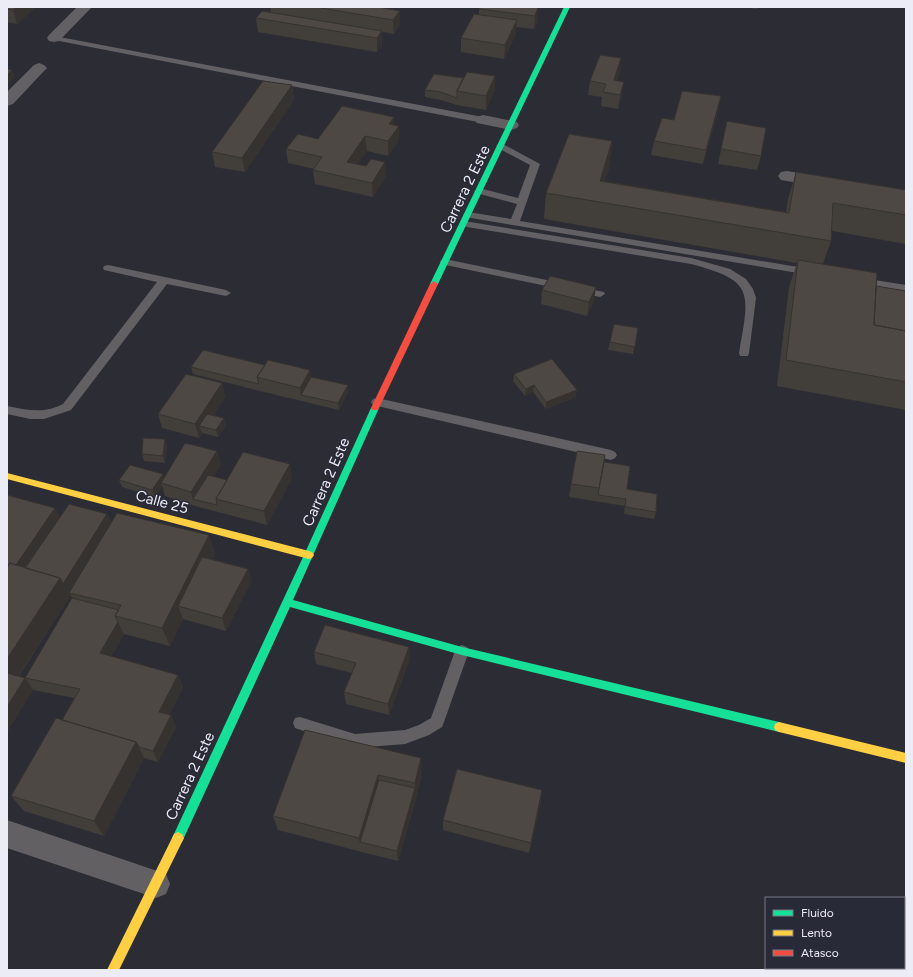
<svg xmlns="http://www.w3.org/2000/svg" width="913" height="977" font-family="Figtree,sans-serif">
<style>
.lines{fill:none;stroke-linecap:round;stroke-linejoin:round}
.lane{fill:#626063;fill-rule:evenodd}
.street{fill:#626063;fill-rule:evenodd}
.fast{fill:#16e098;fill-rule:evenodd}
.slow{fill:#ffcf43;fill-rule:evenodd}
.jam{fill:#f24e42;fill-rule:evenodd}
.wall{fill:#423e3a;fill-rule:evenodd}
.shaded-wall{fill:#363230}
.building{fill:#4d4844;stroke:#363230}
.labels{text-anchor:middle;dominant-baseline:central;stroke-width:3;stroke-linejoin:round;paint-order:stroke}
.street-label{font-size:15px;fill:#ebecf6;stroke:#292a38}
</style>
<rect width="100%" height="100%" fill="#2c2d34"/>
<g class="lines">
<path class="lane" d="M51,36H54L483,117L487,120L483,123L54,40L50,38Z
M501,143L540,164L520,221L810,269L815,272L810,275L465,217L463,215L465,213L468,212L511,219L517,204L476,193L474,191L479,188L518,198L530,165L498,148L496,146Z
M464,221L691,258L730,269L746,279L753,289L756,298L749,353L748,356H740L739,353C749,293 756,281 691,264L461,226L459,224L461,222Z
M445,259L561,283L566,286L561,289L441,264L440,262L441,260Z
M108,265L226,290L231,293L226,296L167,284L71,410L44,419H30L7,414V406C27,410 44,414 63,404L157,282L104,270L103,268L104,266Z
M862,278L906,285V291L858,283L857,281Z
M579,287L604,292L605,294L600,297L575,292L574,290Z
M377,398L611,450L615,452L617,455L615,458L611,460L373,405L371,402L373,399Z
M462,645L467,647L469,651L444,722L442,727L429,735L405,744L355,748L295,728L293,723L295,718L300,717L355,734L405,730L419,725L431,718L455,651L457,647Z"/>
<path class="street" d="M77,7H92L59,41L54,42L49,41L47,38L49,35Z
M39,63L44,65L47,68L44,71L13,104L7,106V92L34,65Z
M483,115L517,122L519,125L517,128L511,130L477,123L475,120L477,117Z
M787,171L829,178L832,182L829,186L823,187L781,180L778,176L781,172Z
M7,820L166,874L170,884L166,894L156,898L7,848Z"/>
<path class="fast" d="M564,7H570L438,284L434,287L431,286L430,284Z
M375,405L379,408L293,600L462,647L779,722L783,724L784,727L783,730L779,732L462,655L290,607L182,842L178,844L174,842L172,838L174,834L304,555L371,408Z"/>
<path class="slow" d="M7,473L309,551L312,552L314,555L312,558L309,559L7,479Z
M779,722L906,753V763L779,732L775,730L774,727L775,724Z
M178,832L182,834L184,838L182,842L119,970H107L174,834Z"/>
<path class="jam" d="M434,281L438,284L379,408L378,410H372L371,408L430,284Z"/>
</g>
<path class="wall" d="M7,7H36L17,24L7,22Z
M270,7H378L400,24L394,34L382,32V45L377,52L258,32L256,18L271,12Z
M536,7L538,21L534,29L516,27V34L504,59L461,52V38L479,15V9Z
M744,7H757V9Z
M620,72L617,81L622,96L618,109L601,106L602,97L588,95L590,81Z
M495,76V90L486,110L457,105L441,100L425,97V90L463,78Z
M292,85L294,100L245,172L215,167L212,152Z
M721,96L718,111L703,164L651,155L654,141Z
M394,117V125L399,140L388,156L367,151L357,164L386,176L373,197L315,184L313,170L314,169L288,163L286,149Z
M727,121L761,156L757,170L718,164Z
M612,141L609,168L604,181L786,212L788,199L796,172L906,190V244L832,231L831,241L823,264L876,286L906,291V410L777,386L789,287L797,263L544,219L546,193Z
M542,290L594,301L587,316L541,304Z
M638,328L633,354L608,350L610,342Z
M265,365L311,377L348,392L339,410L260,391L193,374L191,367Z
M514,374L576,397L546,409L533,392L525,396L513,381Z
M222,383L225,397L213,415L226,425L218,437L202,433L199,438L162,428L158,414Z
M167,446L165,463L144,461L142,454Z
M217,451L221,465L213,476L227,480L292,478L267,525L195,506L165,496L162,486L155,497L122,487L119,480L164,477Z
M604,462L627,489L656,512L654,519L624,514L625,506L569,497L571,484Z
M7,495L55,508L60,518L107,514L111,522L209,535L215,554L212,559L248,569L251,582L226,631L183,619L170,646L124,634L111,657L178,675L183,687L169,715H171L176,727L158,762L144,758L104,836L24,811L11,796L62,720L74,698L33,690L7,732ZM71,595L72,598L25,678L19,676Z
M314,652L410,659L389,715L346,704L344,692L352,673L316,664Z
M305,730L422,774L416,799L398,861L362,852L278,830L273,816Z
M541,801L529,853L443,830V820Z"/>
<path class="shaded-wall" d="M16,7H36L17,24L13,10Z
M538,7V21L534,29L535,16Z
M400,11V24L394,34L393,20Z
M517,20L516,34L504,59L505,45Z
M382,31V45L377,52V38Z
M621,58L620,72L612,94L614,80Z
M12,70L15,77L7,85V75Z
M495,76V90L486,110V96Z
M624,82L622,96L618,109L620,95Z
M292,85L294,100L245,172L242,158Z
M721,96L718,111L703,164L706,150Z
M394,117L395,131L389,124Z
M399,126V140L388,156V141Z
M365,136L367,151L348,177L347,162Z
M612,141L609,168L598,201L600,181Z
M385,162L386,176L373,197L372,183Z
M596,287L594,301L587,316L589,302Z
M310,370L312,384L301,395L300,388Z
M222,383L225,397L205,428L199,426L202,433L199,438L195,424Z
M348,385V392L339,410L338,403Z
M534,385L533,392L525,396L526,389Z
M577,390L576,397L546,409V402Z
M224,418L226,425L218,437L216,430Z
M165,439L167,446L165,463L163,456Z
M217,451L221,465L198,500L193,499L195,506L191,492Z
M290,464L292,478L267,525L264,511Z
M163,474L165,481L161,483L162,486L155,497L152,490Z
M55,508L62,521L27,573L7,578Z
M107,514L113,528L69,593L71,595L13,684L7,675V659L60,578Z
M209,535L215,554L188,609L178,606L183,619L170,646L162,628Z
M248,569L251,582L226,631L222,618Z
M118,622L124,634L106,666L100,653Z
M409,647L410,659L389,715L388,704Z
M178,675L183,687L164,724L159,712Z
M25,678L33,690L7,732V707Z
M171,715L176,727L158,762L153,751Z
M136,742L144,758L104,836L94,821Z
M421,758L422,774L416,799L398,861L397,851L415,788V783Z
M378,775L380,790L360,842L359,838Z
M542,790L541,801L529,853L531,843Z"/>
<path class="building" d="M7,7H16L13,10L7,9Z
M315,7H378L400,11L393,20Z
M480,7H538L535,16L479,9Z
M262,11L382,31L377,38L256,18Z
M474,14L517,20L505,45L461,38Z
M600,55L621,58L614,80L624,82L620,95L603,92L606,84L590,81Z
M7,69L12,70L7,75Z
M467,72L495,76L486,96L457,91Z
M434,74L463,78L457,91V98L441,92L425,90Z
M263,81L292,85L242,158L212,152Z
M682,91L721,96L706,150L654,141L662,118L674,120Z
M342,106L394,117L389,124L399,126L388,141L365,136L347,162L366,166L371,159L385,162L372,183L313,170L322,157L286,149L298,134L318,139Z
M727,121L766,128L761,156L721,149Z
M569,134L612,141L600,181L789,213L796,172L906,190V215L833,203L831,241L546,193Z
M798,260L877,273L874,325L906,331V382L786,360Z
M550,276L596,287L589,302L542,290Z
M876,286L906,291V331L874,325Z
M614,324L638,328L635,347L610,342Z
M203,350L265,365L257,377L259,384L191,367Z
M552,359L577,390L546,402L534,385L526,389L514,374Z
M268,360L310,370L300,388L257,377Z
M186,374L222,383L195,424L158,414Z
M311,377L348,385L338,403L301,395Z
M207,414L224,418L216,430L199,426Z
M143,438L165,439L163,456L142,454Z
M185,443L217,451L191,492L161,483Z
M577,451L605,455L599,488L571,484Z
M243,452L290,464L264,511L216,499Z
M604,462L630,466L627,489L657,494L656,512L625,507L626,499L598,495Z
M130,465L163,474L152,490L119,480Z
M208,475L227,480L216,499L217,505L193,499Z
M7,495L55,508L16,565L10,563L7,567Z
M69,504L107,514L63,584L60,578L25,568Z
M117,513L209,535L162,628L115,616L121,605L69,593Z
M202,557L248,569L222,618L178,606Z
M10,563L60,578L7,659V567Z
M72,598L119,610L115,616L118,622L100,653L178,675L159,712L171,715L153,751L139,747L136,742L62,720L80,689L25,678Z
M325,625L409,647L388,704L344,692L356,663L314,652Z
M7,673L25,678L7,707Z
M56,718L136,742L94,821L11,796Z
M305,730L421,758L415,783L378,775L359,838L273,816Z
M457,769L542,790L531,843L443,820Z
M379,780L415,788L397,851L360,842Z"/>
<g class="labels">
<g class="street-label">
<text transform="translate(465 189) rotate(-64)">Carrera 2 Este</text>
<text transform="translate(326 482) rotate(-66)">Carrera 2 Este</text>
<text transform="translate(162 502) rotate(15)">Calle 25</text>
<text transform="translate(190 776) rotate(-65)">Carrera 2 Este</text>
</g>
</g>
<rect width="913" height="977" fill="none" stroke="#ebecf6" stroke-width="16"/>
<rect x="765" y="897" width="140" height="72" fill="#292a38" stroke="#777884"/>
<rect x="773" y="910" width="20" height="6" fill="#16e098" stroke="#777884"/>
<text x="801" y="917" font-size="12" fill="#ebecf6">Fluido</text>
<rect x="773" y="930" width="20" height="6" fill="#ffcf43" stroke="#777884"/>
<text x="801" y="937" font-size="12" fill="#ebecf6">Lento</text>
<rect x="773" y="950" width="20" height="6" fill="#f24e42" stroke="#777884"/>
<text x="801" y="957" font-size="12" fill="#ebecf6">Atasco</text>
</svg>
